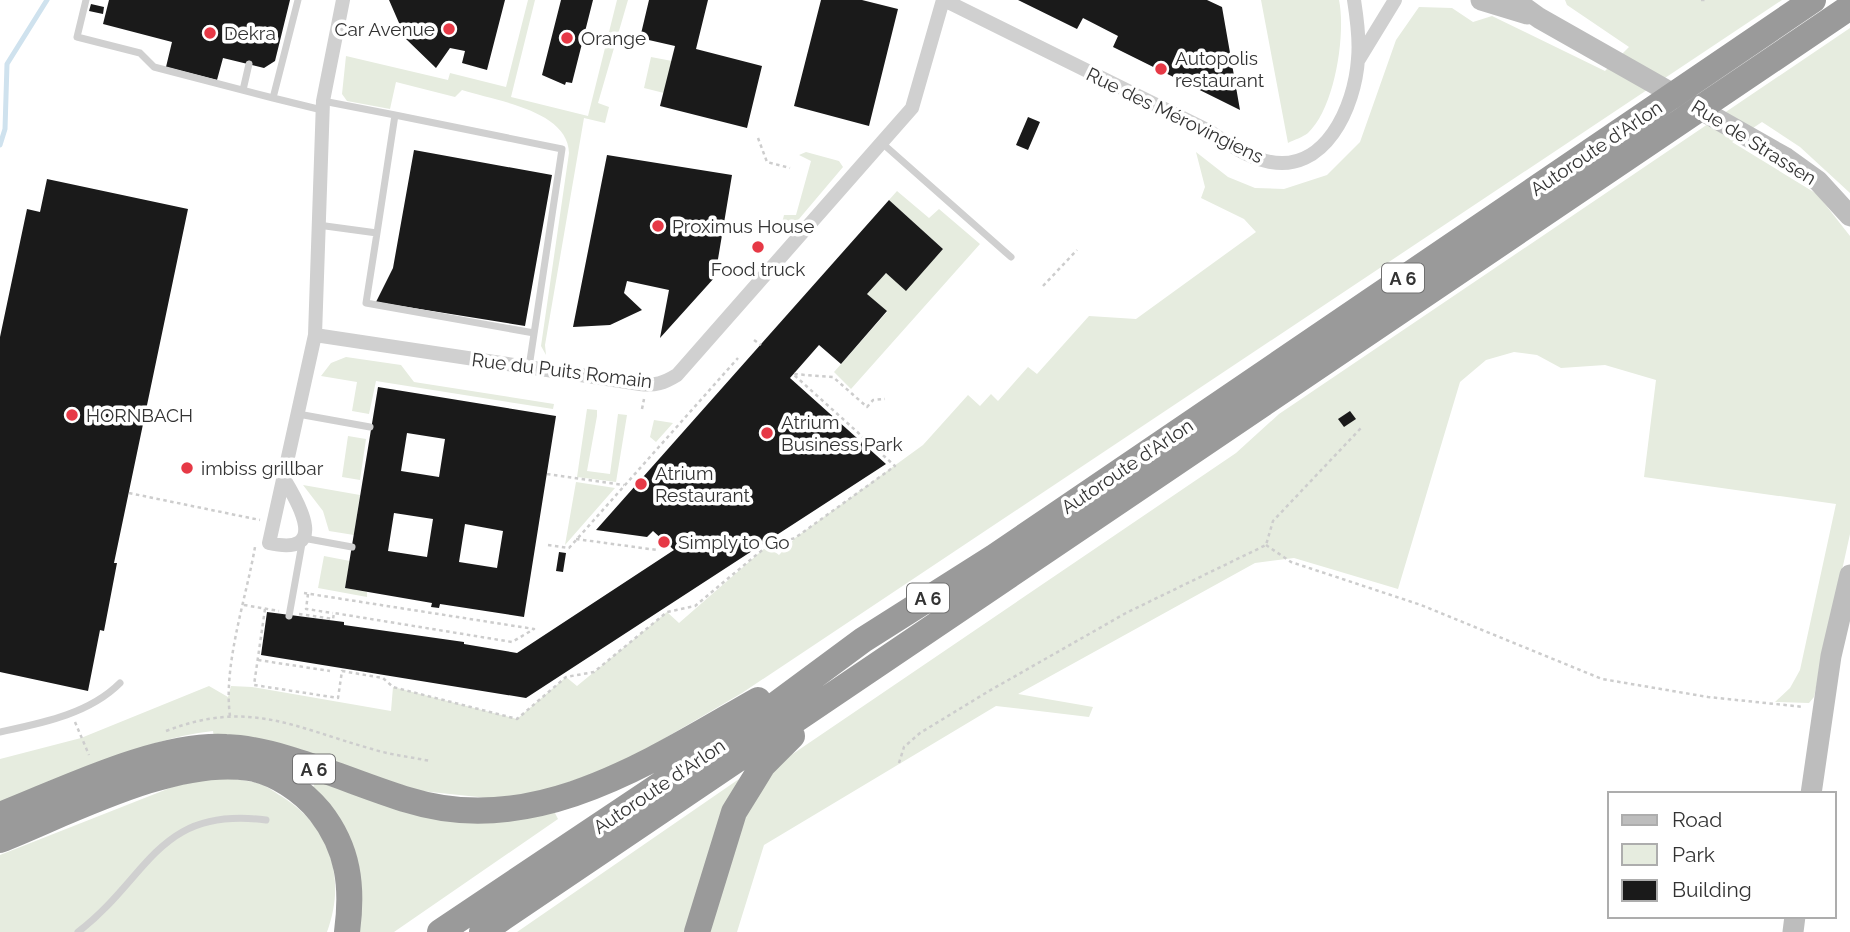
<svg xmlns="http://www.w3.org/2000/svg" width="1850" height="932" font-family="Raleway,sans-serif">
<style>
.green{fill:#e6ecdf}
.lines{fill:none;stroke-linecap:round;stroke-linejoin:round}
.stream{stroke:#cfe2ee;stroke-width:5}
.building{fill:#1a1a1a;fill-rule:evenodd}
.path{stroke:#cdcdcd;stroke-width:2.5;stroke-dasharray:3.5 3.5;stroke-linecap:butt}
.service{stroke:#d0d0d0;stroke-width:7}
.minor{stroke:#d0d0d0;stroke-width:14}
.secondary{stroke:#bdbdbd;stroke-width:21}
.motorway{stroke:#9a9a9a;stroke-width:26}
.poi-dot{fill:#e63946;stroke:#fff;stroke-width:2.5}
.labels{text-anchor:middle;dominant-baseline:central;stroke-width:7;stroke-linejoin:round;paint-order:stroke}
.shield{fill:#fff;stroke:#707070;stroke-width:2}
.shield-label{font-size:18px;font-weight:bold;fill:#333}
.poi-label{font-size:19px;fill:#333;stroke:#fff;text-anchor:start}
.street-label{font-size:19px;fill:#333;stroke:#fff}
</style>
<rect width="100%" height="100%" fill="#fff"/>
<path class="green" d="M528,0H535L511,97L588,116L617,0H628L598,103L609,107L605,123L584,118L545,345L546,355L541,346L569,153C568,110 496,101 462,90L455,97L396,82L390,109L347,101L342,94L346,56L448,80L450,73L506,87Z
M1261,0H1339C1346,34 1335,108 1308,133C1303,137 1294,140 1288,143Z
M1565,0H1782L742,693L631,758L602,771L533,794L488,798L421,791L214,738L213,731C138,739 69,779 0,809V759L81,738L209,686L228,697L231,686L252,687L391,711L393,687L517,719L566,677L577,686L667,612L679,623L767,546L779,555L795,538L923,445L968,395L980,406L991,394L998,401L1028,367L1037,374L1089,316L1136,319L1256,232L1244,219L1201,198L1205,187L1196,152L1228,177L1255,188L1284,189L1327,175L1360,142L1396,40L1419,7L1452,8L1473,22L1492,16L1605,71L1629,47L1567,5Z
M1850,28V193L1800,147L1762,122L1732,142L1817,194L1850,236V534L1814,697L1809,703L1775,702L1790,688L1800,670L1836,504L1644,477L1656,380L1605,365L1561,368L1537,355L1514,352L1486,360L1460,382L1398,589L1294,558L1255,563L1018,694L1093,707L1089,717L996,706L764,845L737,932H709C725,873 738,816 775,766L1236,453L1279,414Z
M651,57L672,61L664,93L644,88Z
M806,152L839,161L843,167L788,232L782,223L784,215H796L811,161L799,155Z
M897,191L929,218L939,209L980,244L851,389L834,372L887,312L867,294L886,273L906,290L943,249L889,200Z
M346,357L401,365L414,382L554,404L553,409L376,381L369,414L352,411L357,382L321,376L331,363Z
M587,409L597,410V416L587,471L610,474L618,414L627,415L616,482L577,477Z
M654,420L673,423L656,442L650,437Z
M348,436L366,439L360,480L342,477Z
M576,482L615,488L565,545Z
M303,485L360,495L354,535L329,531L323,511Z
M324,556L350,561L345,588L367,592V597L318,588Z
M220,777C232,779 246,780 257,783C266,785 274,792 281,796C330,826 347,878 327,932H0V855L175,786Z
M739,779L715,837L684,932H517Z
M316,780L553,809L558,819L394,932H357L312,790Z"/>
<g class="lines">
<path class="stream" d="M0,145L5,129L7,64L47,0"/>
</g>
<path class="building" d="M109,0H290L275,61L264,68L223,58L217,80L166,67L172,42L103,24Z
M389,0H505L487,70L462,63L465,51L450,48L436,68L406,39Z
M561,0H593L572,83L566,82L565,85L542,75Z
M649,0H708L696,49L762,66L747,128L660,106L675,46L640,38Z
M821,0H862L898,9L869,126L794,106Z
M1018,0H1207L1222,7L1240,110L1113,47L1118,36L1083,18L1077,29Z
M91,4L104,7L103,14L89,11Z
M1028,117L1040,122L1028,150L1016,145Z
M414,150L552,175L525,326L376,302L393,268Z
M607,155L732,175L715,277L660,338L669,290L627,281L624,293L642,310L610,325L573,327Z
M47,179L188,209L114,563H117L104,631L100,630L88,691L0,672V337L27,209L40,212Z
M889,200L943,249L906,291L886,273L867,294L887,311L841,364L819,345L790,378L886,464L526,698L261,655L267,612L344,622V625L464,642V644L517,653L674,550L653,531L647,537L596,530Z
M378,387L556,416L524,617L440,604L439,608L431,607L432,603L345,588ZM407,433L445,439L439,477L401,471ZM394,513L433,519L427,557L388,551ZM465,524L503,531L497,568L459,562Z
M1350,411L1356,419L1344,427L1338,419Z
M559,552L566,553L563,572L556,571Z"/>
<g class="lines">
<path class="path" d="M1701,0H1707
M758,138L767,162L790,168
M1043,286L1077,250
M754,340L761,345
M642,409L644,399
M547,474L624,485
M129,493L260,520
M576,539L657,550
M548,545L569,548L738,358
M1266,545L1291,562L1421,605L1602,679L1708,697L1804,707
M308,594L306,609L333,613
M244,605L279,611
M265,609L254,685L338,698L342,671L383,678L393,687L517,719L566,677L594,672L667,612L695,606L767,546L795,538L895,466L793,374L833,377L867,407L873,400L885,399
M299,614L333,619L334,613L512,642L534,629L304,593
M258,660L330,671
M230,716C223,665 246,599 255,547
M75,722L89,755
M166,731C249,699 293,727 372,749C391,755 411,757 430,761
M899,763L904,747L920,733L989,691L1126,613L1266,545L1273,521L1361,428"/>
<path class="service" d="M86,0L77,37L140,53L154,67L273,98L298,0
M243,90L249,64
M273,98L322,110
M395,115L562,149L529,367
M882,143L1011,257
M318,225L377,233L395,115L323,101
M377,233L366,303L534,333
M298,414L370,427
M289,616L303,538L352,547
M0,732C42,723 89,714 120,683
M78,932C150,877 157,806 266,820"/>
<path class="minor" d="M944,0L1209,131C1227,143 1245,156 1266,161C1325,176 1355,106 1358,59C1360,40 1357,19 1354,0
M1359,59L1395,0
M315,335L640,384C655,386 664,383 677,375L912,108L943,0
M284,479C300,505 329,557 269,543L315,335L323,101L343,0"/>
<path class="secondary" d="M1481,0L1527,14
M1514,0L1539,18L1786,158L1818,181L1850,216
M1811,794L1831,656L1850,575
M1793,932L1795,916"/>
<path class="motorway" d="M0,815C64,790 158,743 226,747C282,749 354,784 408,800C535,840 652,760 758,700
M0,840C68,813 175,756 249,768C275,772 303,791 320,812C349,849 353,887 347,932
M440,932L733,736L863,640L994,557L1813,0
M482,932L1850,7
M697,932L734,812L763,765L792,736"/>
</g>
<g class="poi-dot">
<circle cx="449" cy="29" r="7"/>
<circle cx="210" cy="33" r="7"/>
<circle cx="567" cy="38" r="7"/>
<circle cx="1161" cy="69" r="7"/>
<circle cx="658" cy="226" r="7"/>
<circle cx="758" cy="247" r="7"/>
<circle cx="72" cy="415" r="7"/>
<circle cx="767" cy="433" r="7"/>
<circle cx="187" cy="468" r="7"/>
<circle cx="641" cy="484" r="7"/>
<circle cx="664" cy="542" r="7"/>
</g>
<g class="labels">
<g class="shield">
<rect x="1382" y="263.5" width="42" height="29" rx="5"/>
<rect x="907" y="583.5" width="42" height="29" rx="5"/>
<rect x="293" y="754.5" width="42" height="29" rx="5"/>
</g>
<g class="shield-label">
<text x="1403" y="278">A 6</text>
<text x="928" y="598">A 6</text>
<text x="314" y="769">A 6</text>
</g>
<g class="poi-label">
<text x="435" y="29" text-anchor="end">Car Avenue</text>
<text x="224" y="33">Dekra</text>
<text x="581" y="38">Orange</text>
<text x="1175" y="58">Autopolis<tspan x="1175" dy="22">restaurant</tspan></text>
<text x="672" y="226">Proximus House</text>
<text x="758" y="269" text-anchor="middle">Food truck</text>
<text x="86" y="415">HORNBACH</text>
<text x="781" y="422">Atrium<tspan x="781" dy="22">Business Park</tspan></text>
<text x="201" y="468">imbiss grillbar</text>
<text x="655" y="473">Atrium<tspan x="655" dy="22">Restaurant</tspan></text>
<text x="678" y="542">Simply to Go</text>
</g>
<g class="street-label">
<text transform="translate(1175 115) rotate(26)">Rue des Mérovingiens</text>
<text transform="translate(1754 142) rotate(32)">Rue de Strassen</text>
<text transform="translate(1596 148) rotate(-34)">Autoroute d'Arlon</text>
<text transform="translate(562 370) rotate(7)">Rue du Puits Romain</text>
<text transform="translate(1127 466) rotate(-34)">Autoroute d'Arlon</text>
<text transform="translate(659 786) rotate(-34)">Autoroute d'Arlon</text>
</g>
</g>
<rect x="1608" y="792" width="228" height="126" fill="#ffffff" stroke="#adadad" stroke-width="2"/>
<rect x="1622" y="815" width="35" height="10" fill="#bdbdbd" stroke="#adadad" stroke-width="2"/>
<text x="1672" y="827" font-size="21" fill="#333333">Road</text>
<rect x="1622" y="844" width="35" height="21" fill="#e6ecdf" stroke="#adadad" stroke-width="2"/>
<text x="1672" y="862" font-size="21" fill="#333333">Park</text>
<rect x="1622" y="880" width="35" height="21" fill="#1a1a1a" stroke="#adadad" stroke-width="2"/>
<text x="1672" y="897" font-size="21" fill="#333333">Building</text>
</svg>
